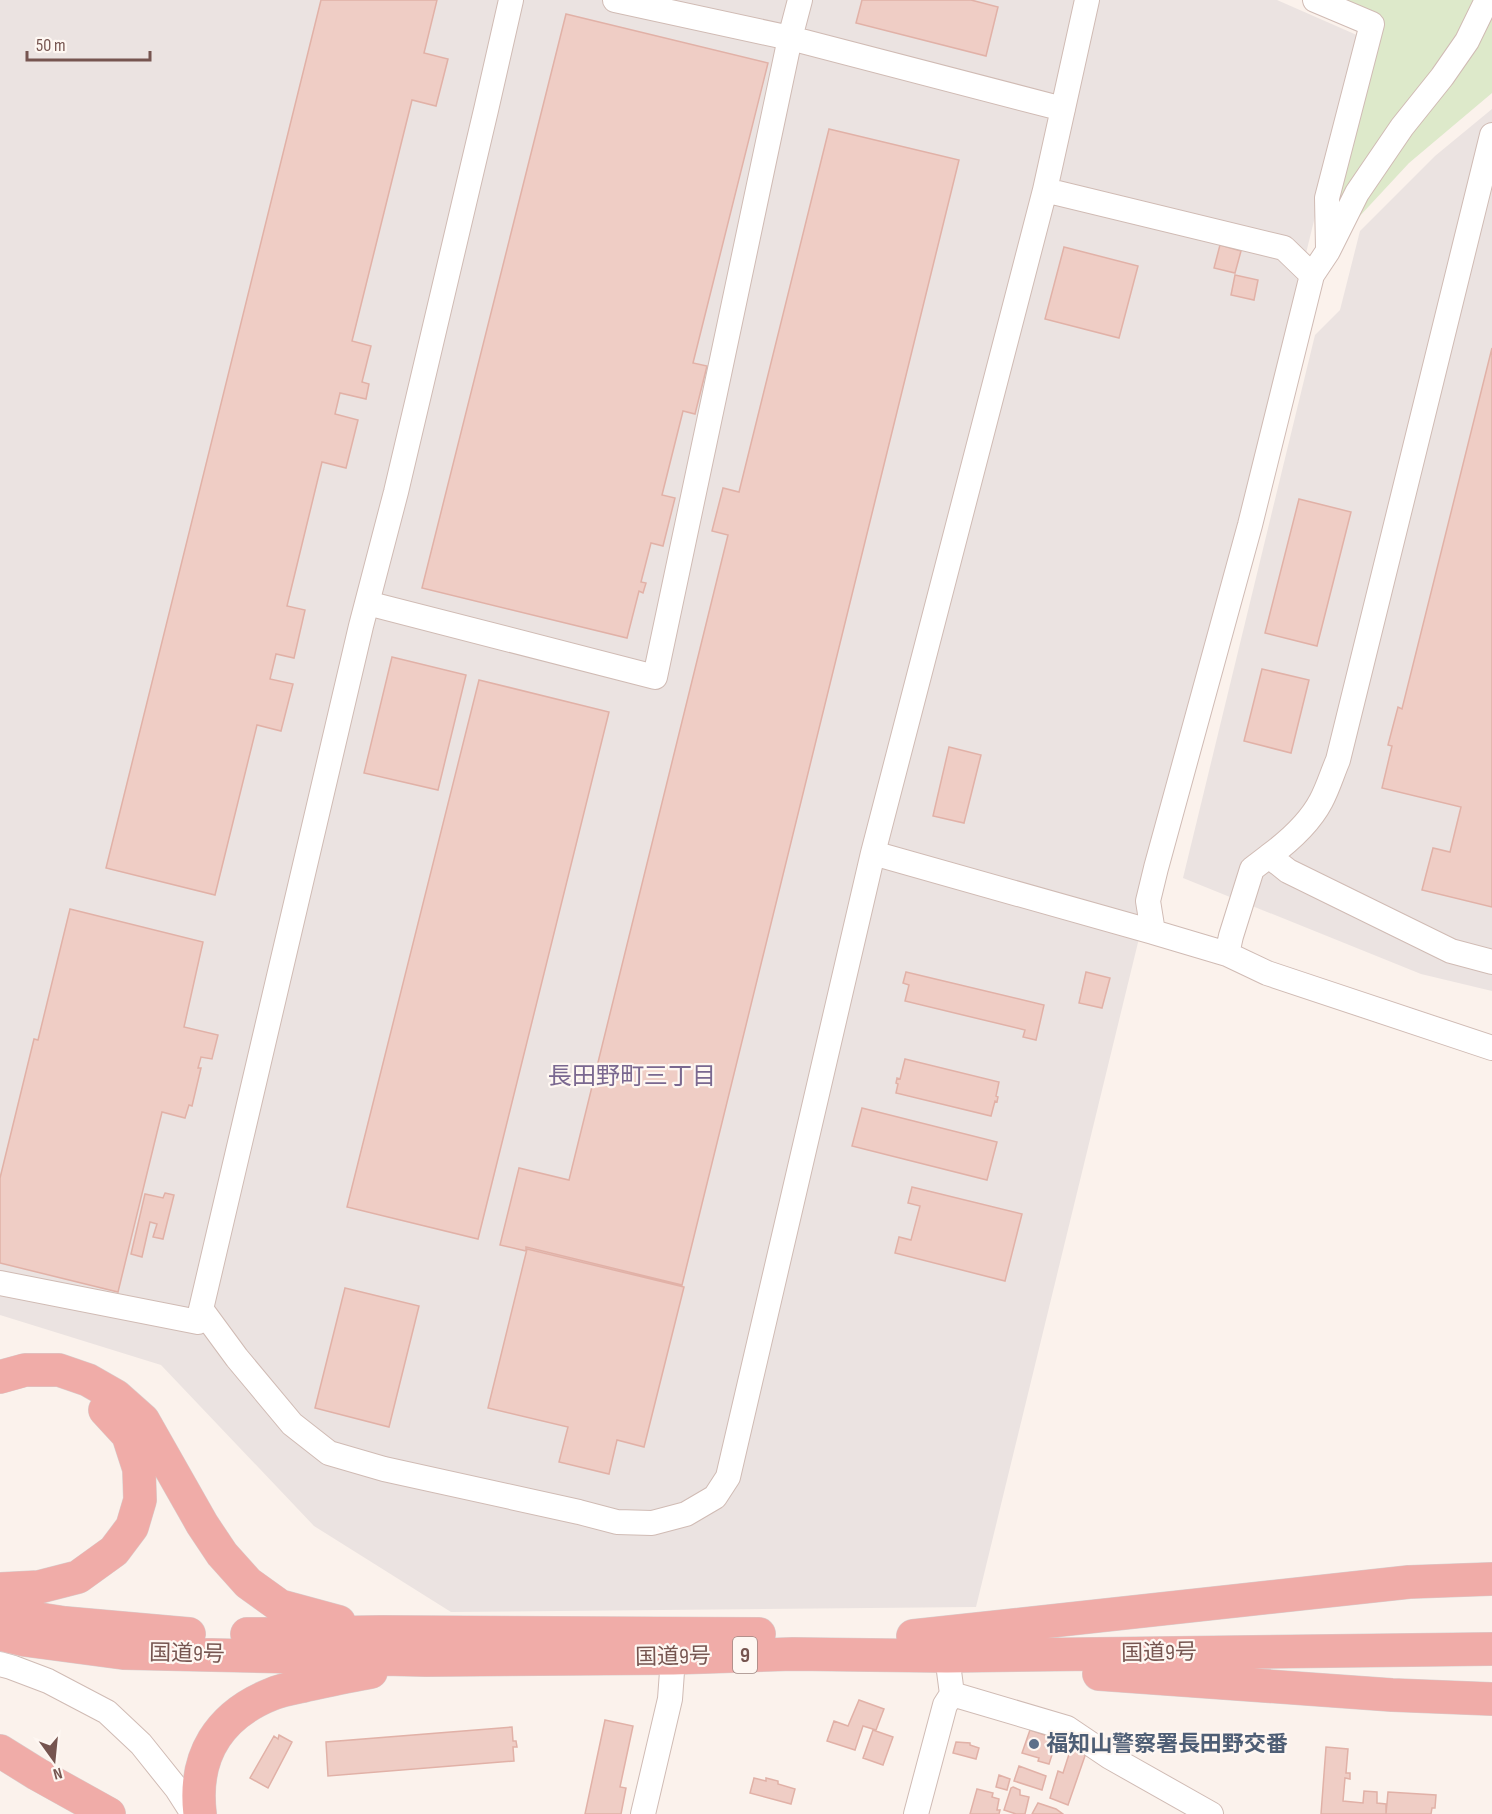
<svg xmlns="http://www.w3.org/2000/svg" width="1492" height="1814" font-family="'Sofia Sans Condensed','Noto Sans JP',sans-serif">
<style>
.industrial{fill:#ebe3e1}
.green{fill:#dde9ca}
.building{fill:#efcdc5;stroke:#e1b1a7;stroke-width:1.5}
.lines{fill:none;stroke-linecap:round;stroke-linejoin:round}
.minor-casing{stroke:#d0bbb4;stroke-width:26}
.highway-casing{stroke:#d9cfce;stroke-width:34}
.minor{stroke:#fff;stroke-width:24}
.highway{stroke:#f0aca8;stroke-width:33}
.service-dot{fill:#5c6f8a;stroke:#fef7f2;stroke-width:2}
.labels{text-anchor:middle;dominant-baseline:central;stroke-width:4.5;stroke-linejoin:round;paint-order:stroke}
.shield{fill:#fef7f2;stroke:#9f8681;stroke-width:1.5}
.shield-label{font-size:21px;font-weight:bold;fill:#765550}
.street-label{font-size:22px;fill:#765550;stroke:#fef7f2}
.service-label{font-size:22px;font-weight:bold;fill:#4e5e75;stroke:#fef7f2;text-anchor:start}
.neighbourhood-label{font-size:24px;fill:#7a6890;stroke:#fef7f2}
</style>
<rect width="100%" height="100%" fill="#fbf2ec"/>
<path class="industrial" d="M0,0H1277L1359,36L976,1607L451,1612L314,1526L161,1365L0,1315Z
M1492,109V991L1421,974L1183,878L1315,335L1340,310L1360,231L1435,156Z"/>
<path class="green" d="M1326,0H1483L1336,214L1378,22Z
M1492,0V93L1409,163L1357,219L1368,179Z"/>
<path class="building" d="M321,0H437L424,53L448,59L436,106L412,100L352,341L371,346L362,382L369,384L366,399L340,393L335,414L358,420L346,468L322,462L287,606L305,610L294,658L276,654L270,679L293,684L281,731L257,725L215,895L106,868Z
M862,0H971L998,7L986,56L856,23Z
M566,14L768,63L693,363L707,366L695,414L683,411L662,495L675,498L663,546L651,543L641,582L646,583L643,593L639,591L627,638L422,588Z
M829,129L959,160L682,1285L526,1247V1251L500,1245L519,1168L569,1180L728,535L712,531L723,488L739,492Z
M1220,245L1241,251L1235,273L1214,268Z
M1064,247L1138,266L1119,338L1045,319Z
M1235,275L1258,280L1254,300L1231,295Z
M1492,348V907L1422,890L1433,848L1450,852L1461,807L1382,788L1392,746L1388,745L1398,707L1402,709Z
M1299,499L1351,512L1317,646L1265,633Z
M392,657L466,675L438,790L364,773Z
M1262,669L1309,680L1291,753L1244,741Z
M479,680L609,712L478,1239L347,1207Z
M949,747L981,755L964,823L933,816Z
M70,909L203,942L184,1027L218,1035L212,1059L201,1057L198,1068H201L192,1106L189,1105L185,1118L162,1112L118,1292L0,1263V1178L34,1039L38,1040Z
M906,972L1044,1005L1036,1040L1023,1037L1025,1030L905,1001L909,985L903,983Z
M1086,972L1110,978L1102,1008L1079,1003Z
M905,1059L999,1082L996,1096L998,1097L997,1102L995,1101L991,1116L896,1093L898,1084L896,1083L897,1078L900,1079Z
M862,1108L997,1142L987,1180L852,1146Z
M912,1187L1022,1214L1005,1281L895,1253L899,1237L911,1240L920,1206L908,1203Z
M165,1193L174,1195L163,1239L153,1237L157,1224L150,1222L142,1257L131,1254L145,1194L163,1198Z
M527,1249L684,1287L644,1447L617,1440L609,1474L559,1462L568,1427L488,1408Z
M345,1288L419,1306L389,1427L315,1408Z
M859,1700L884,1709L876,1730L863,1726L855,1750L827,1741L834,1721L848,1726Z
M605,1720L633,1726L620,1787L626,1788L621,1814H585Z
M512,1727L513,1741H516L517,1747H513L514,1761L328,1776L326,1742Z
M873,1730L893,1737L883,1765L863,1758Z
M1030,1730L1057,1739L1049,1764L1038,1761L1039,1758L1022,1753Z
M279,1735L292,1742L268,1788L250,1778L274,1736L278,1739Z
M956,1742L970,1743V1745L979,1748L976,1759L953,1753Z
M1326,1747L1348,1749L1346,1773H1350V1779L1345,1778L1343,1801L1363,1803L1364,1791L1377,1792V1803L1386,1804V1814H1321Z
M1071,1748L1086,1753L1068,1805L1050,1798L1058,1771L1063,1773Z
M1019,1766L1046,1776L1042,1790L1014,1781Z
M999,1775L1010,1779L1007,1790L996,1787Z
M754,1778L766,1781V1778L778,1781V1784L795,1789L791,1804L750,1793Z
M1013,1787L1020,1790V1795L1029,1797L1025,1814H1016L1004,1810L1011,1788Z
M977,1789L993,1793L992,1797L999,1799L997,1810H1000L999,1814H970Z
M1388,1792L1436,1795L1435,1808H1432L1431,1814H1386Z
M1038,1803L1056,1809L1063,1814H1032Z"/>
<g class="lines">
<defs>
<path id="minor" d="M615,0L790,38L1063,109
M1315,0L1372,24L1327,198L1328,248
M1487,0L1467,41L1442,77L1402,127L1357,193L1328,251L1312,275L1250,525L1156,868L1148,901L1153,932L1227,954L1267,973L1492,1048
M1492,135L1338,760C1332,774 1328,788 1321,801C1310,822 1288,842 1269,856L1288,871L1451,951L1492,962
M1045,190L1284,248L1312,275
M367,603L655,677L790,38L800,0
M873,853L1153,932
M1227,954L1231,936L1252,869L1269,856
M0,1283L198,1322L361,626L396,492L486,110L511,0
M201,1309L237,1358L292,1424L329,1453L384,1469L579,1512L617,1522L652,1523L686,1514L715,1497L728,1477L873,853L1045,190L1087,0
M0,1664L11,1667L48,1681L107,1712L141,1744L177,1789L193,1814
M952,1694L1067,1728L1110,1757L1211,1814
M643,1814L670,1699L673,1658
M916,1814L945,1705L952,1694L947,1656"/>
<path id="highway" d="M0,1377L25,1370H59L88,1380L116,1396L143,1420L202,1524L222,1554L248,1583L280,1606L339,1622
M0,1589L39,1587L78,1577L114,1551L132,1527L140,1500L139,1469L128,1435L105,1410
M0,1613L65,1623L189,1634
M0,1634L25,1640L123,1653L426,1660L673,1658L793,1654L947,1656L1492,1649
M247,1634L381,1632L759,1634
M913,1636L1409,1582L1492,1579
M1099,1674L1392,1695L1492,1699
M0,1751L37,1774L109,1814
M200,1814C193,1756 219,1715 272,1694C281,1690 293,1688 303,1686C326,1681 348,1676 371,1672"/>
</defs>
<use href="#minor" class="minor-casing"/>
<use href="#highway" class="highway-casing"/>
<use href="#minor" class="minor"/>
<use href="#highway" class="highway"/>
</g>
<circle class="service-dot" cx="1034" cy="1744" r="6"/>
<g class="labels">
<rect class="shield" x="733" y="1637" width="24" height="36" rx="4.5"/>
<g class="shield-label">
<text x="745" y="1655">9</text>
</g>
<g class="street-label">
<text transform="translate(1159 1653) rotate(-1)">国道9号</text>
<text transform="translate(187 1654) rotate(1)">国道9号</text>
<text transform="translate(673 1657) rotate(-1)">国道9号</text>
</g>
<g class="service-label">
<text x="1046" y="1744">福知山警察署長田野交番</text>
</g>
<g class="neighbourhood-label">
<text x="632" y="1076">長田野町三丁目</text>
</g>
</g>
<g transform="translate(54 1760) rotate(165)" stroke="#fef7f2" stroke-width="4.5" paint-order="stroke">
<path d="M0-4.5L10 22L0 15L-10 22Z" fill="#765550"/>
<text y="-9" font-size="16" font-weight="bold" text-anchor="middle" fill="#765550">N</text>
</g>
<path d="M27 51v9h123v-9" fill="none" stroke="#765550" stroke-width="3"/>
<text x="36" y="51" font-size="18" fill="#765550" stroke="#fef7f2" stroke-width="4.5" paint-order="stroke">50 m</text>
</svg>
